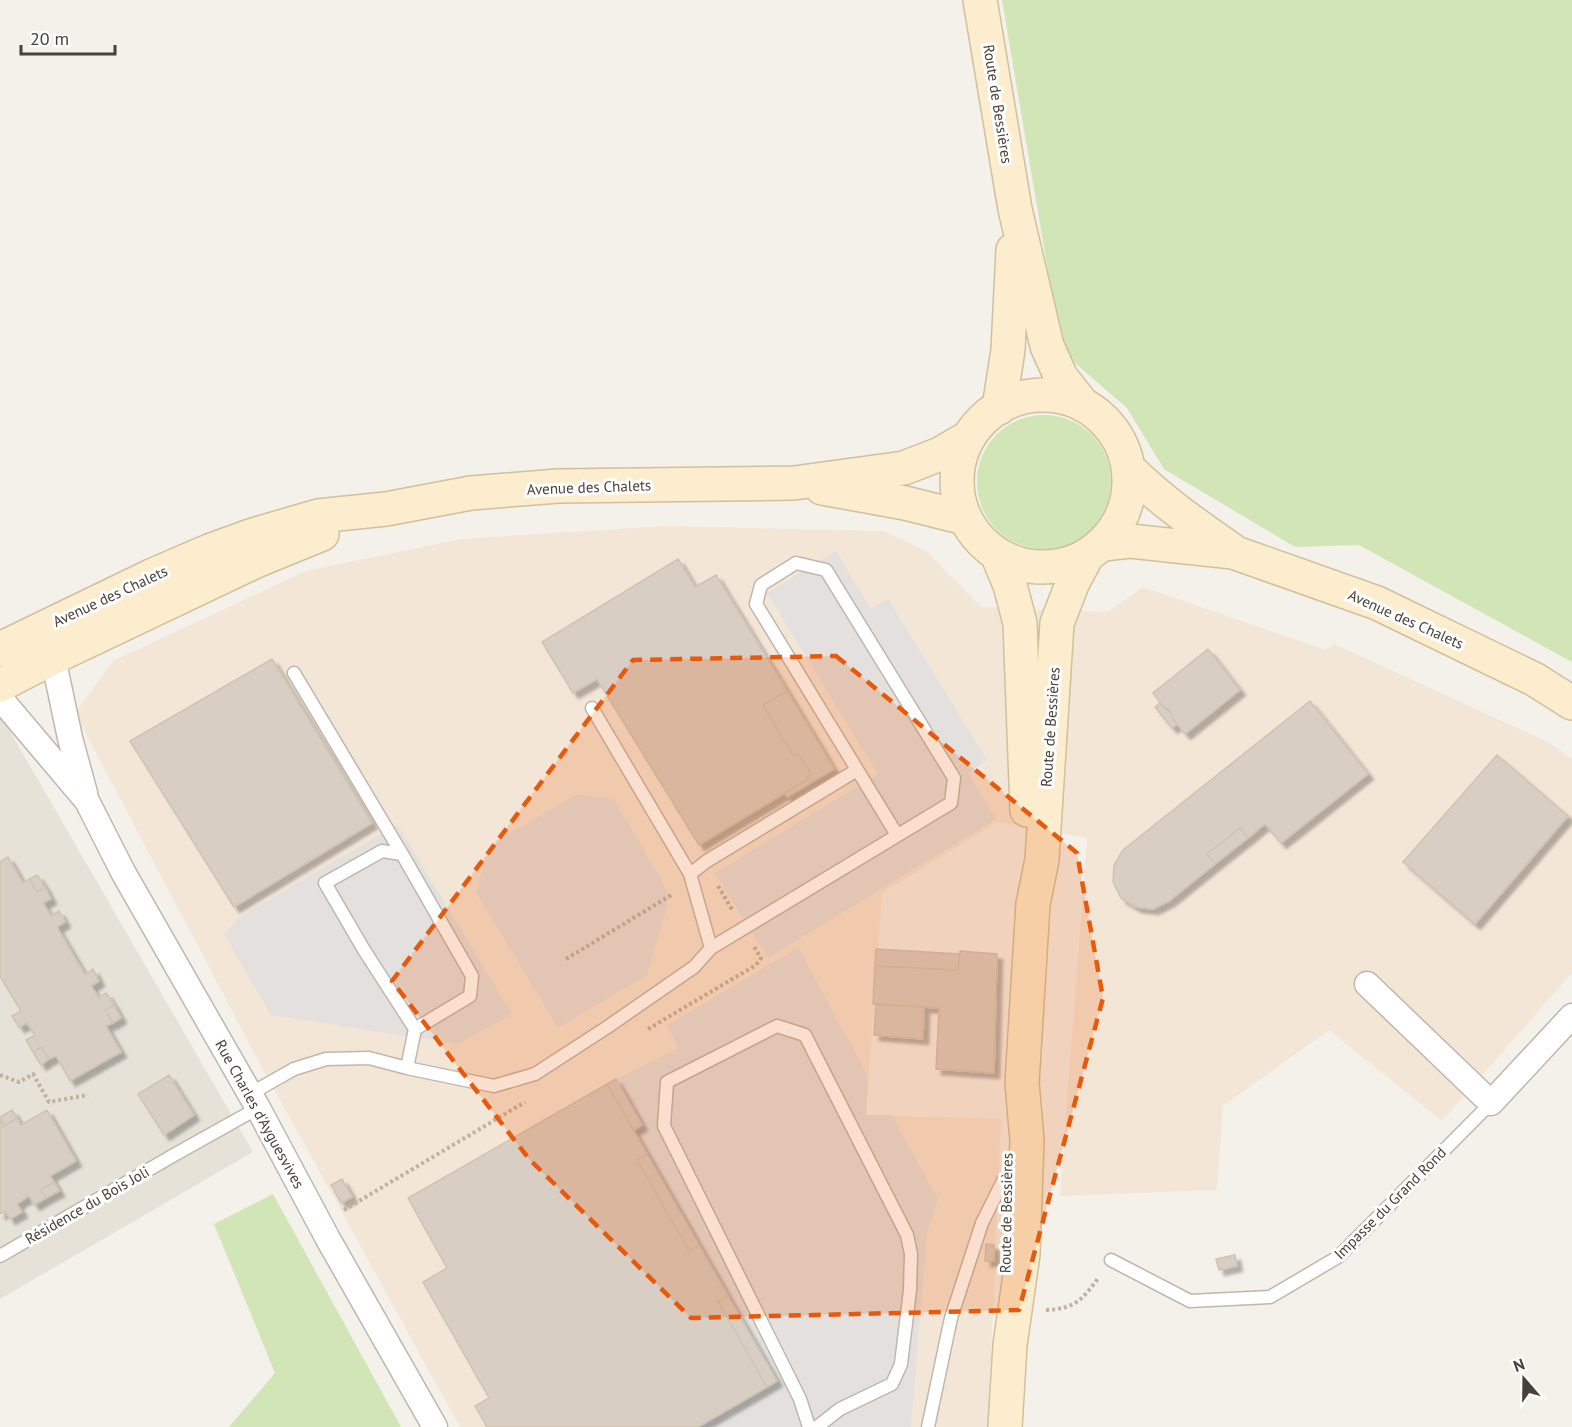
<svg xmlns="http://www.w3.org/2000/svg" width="1572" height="1427" font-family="'PT Sans',sans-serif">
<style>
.residential{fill:#e7e2d8}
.commercial{fill:#f4e6d7}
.green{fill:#d2e5b6}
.parking{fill:#e3e0de}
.building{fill:#d8cec3;stroke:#cfc3b4;stroke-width:1.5;filter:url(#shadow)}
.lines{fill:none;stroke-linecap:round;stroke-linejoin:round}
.lane-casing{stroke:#bfb7ad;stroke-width:15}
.street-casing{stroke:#bfb7ad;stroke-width:27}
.secondary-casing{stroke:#d0c09c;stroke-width:36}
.path{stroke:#bfb29f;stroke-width:4;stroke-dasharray:3 3;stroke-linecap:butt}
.lane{stroke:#fff;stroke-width:12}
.street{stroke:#fff;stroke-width:24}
.secondary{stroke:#fbedcd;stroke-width:33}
.marked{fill:#e8590c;fill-opacity:0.2;stroke:#e8590c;stroke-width:4.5;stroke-dasharray:12 8;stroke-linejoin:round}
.labels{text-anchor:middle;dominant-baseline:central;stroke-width:6;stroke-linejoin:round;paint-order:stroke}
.street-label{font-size:15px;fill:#474138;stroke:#fff}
</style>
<defs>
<filter id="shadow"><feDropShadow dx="5.5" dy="5.5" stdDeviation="1.5" flood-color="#0004"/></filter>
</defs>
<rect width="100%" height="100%" fill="#f4f0ea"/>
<path class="residential" d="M0,714L253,1152L0,1299Z"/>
<path class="commercial" d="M667,526L883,531L926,551L981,607L1108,612L1143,587L1326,650L1334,644L1550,743L1572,759V973L1442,1121L1329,1030L1223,1106L1217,1190L1060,1196L1087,838L997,822L882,893L866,1115L1001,1119L988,1427H460L259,1062L75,713L113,661L306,571L461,539Z"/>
<path class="green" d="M1002,0H1572V662L1359,545L1295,547L1164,469L1127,408L1075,363L1060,342Z
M977 482a67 67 0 1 1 134 0a67 67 0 1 1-134 0Z
M273,1194L401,1427H229L275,1373L214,1224Z"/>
<path class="parking" d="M836,551L871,609L888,599L987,760L968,773L996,819L768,958L715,873L878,774L767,593Z
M577,794L614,799L670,896L647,975L558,1028L476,892L490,845Z
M397,824L512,1014L458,1044L271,1015L224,934L240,917Z
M798,948L868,1076L866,1115H892L938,1200L927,1232L911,1427H698L777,1381L634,1130L642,1125L616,1079L679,1048L667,1025Z"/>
<path class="building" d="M678,559L695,587L716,575L787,691L763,705L793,756L798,753L811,774L806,777L808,779L699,845L597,679L573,693L542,642Z
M1208,649L1240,690L1185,734L1173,719V715L1168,709L1164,708L1153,693Z
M272,659L372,823L234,907L130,741Z
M787,691L834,769L787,797L785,793L808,779L806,777L811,774L798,753L793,756L763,705Z
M1310,701L1368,774L1281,843L1265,824L1248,838L1240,828L1207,854L1215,864L1169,901L1153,909L1136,907L1121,898L1113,882L1114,865L1123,850Z
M1160,703L1173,715V719L1177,724L1172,728L1155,707Z
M1497,755L1568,816L1475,924L1403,862Z
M1240,828L1248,838L1215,864L1207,854Z
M8,857L23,883L29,879L37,892L45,887L51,899L43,903L51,916L59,911L65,922L57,927L85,975L93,969L99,981L91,986L99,998L106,993L114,1005L105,1010L113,1023L106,1026L121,1052L70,1081L56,1056L49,1059L41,1047L33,1052L26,1040L35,1035L27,1023L19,1027L12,1016L21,1011L0,976V862Z
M37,875L45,887L37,892L29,879Z
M876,949L960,954L958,970L875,966Z
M960,951L997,954L994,1073L936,1069L939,1008L873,1004L875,966L958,970Z
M876,1004L924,1007L923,1039L874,1035Z
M114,1005L121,1018L113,1023L105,1010Z
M41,1047L49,1059L41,1065L33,1052Z
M169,1075L194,1115L164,1135L138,1094Z
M616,1079L642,1125L634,1130L607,1084Z
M607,1084L647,1154L637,1160L689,1251L699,1245L728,1296L718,1301L767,1387L698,1427H487L475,1406L489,1398L423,1282L447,1268L408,1198Z
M12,1110L17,1118L4,1126L0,1117Z
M47,1110L76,1161L50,1176L54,1182L41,1190L46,1198L34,1205L29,1196L17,1204L22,1212L10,1219L5,1211L0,1214V1118L4,1126L17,1118L21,1125Z
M647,1154L699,1245L689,1251L637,1160Z
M342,1179L352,1197L341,1203L331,1185Z
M54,1182L59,1191L46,1198L41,1190Z
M986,1244L994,1245V1261H985Z
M1235,1255L1237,1266L1219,1270L1216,1259Z
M728,1296L777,1381L767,1387L718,1301Z"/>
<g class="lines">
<defs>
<path id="lane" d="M294,673L402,854
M592,708L690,874
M857,770L707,861L690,874L711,948L951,803L954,778L826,570L796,563L761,585L756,604L897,835
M407,1068L415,1029L364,950L325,883L382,851L402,854L472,976L470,996L415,1029
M250,1094L294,1069L326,1059L369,1058L407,1068L494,1086L535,1074L606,1028L694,967L711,948
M0,1256L174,1155L258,1108
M1111,1260L1190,1301L1270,1297L1338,1257L1491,1103
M809,1427L800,1399L664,1126L667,1082L777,1026L805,1035L907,1235L911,1254L910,1290L901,1364L892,1384L840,1409L817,1427
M928,1427L951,1318L982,1223L1004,1179"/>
<path id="street" d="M36,654L50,659L55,667L70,738L85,793
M0,698L87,801L123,872L258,1108L328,1239L435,1427
M1367,984L1491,1103L1572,1016"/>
<path id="secondary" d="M980,0L1015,209L1047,346L1061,377L1083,405
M957 481a86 86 0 1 1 172 0a86 86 0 1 1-172 0Z
M999,408L1008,350L1013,250
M1129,469C1160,500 1196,525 1232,550
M822,488L905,503L965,518
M1103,544L1130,541L1233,552L1377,603L1534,679L1572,703
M997,554L1010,585L1020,623L1027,810
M0,649L151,576L209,551L253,535L318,516L386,509L471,493L558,486L794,483L904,468L940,454L969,437
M0,685L50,659L256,561L322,534
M1005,1427L1010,1345L1023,1254L1027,1140L1022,1083L1033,904L1042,860L1057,623L1073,582L1087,556"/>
</defs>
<use href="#lane" class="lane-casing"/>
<use href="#street" class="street-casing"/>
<use href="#secondary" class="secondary-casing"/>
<path class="path" d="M718,886L733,911
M566,959L673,894
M648,1029L756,965L761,958L753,945
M0,1075L19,1082L33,1074L49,1102L88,1095
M344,1210L525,1102
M1046,1310C1075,1309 1083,1299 1099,1277"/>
<use href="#lane" class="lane"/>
<use href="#street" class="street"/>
<use href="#secondary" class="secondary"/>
</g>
<path class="marked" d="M836,656L1077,853L1103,998L1019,1310L691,1318L529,1159L392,981L633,660Z"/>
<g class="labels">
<g class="street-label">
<text transform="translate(998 104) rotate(81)">Route de Bessières</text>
<text transform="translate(589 487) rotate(-2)">Avenue des Chalets</text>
<text transform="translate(110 596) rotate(-25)">Avenue des Chalets</text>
<text transform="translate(1406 619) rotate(24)">Avenue des Chalets</text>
<text transform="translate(1050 727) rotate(-86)">Route de Bessières</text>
<text transform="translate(260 1114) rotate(61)">Rue Charles d'Ayguesvives</text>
<text transform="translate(1390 1203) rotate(-45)">Impasse du Grand Rond</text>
<text transform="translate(87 1205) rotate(-30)">Résidence du Bois Joli</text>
<text transform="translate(1006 1213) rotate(-89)">Route de Bessières</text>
</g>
</g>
<g transform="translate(1524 1379) rotate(340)" stroke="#ffffff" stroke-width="4.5" paint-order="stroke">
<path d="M0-4.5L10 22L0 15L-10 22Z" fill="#474138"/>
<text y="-9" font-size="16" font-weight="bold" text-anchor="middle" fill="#474138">N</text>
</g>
<path d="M21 45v9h94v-9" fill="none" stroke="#474138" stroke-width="3"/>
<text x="30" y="45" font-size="18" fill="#474138" stroke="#ffffff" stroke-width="4.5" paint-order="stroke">20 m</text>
</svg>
